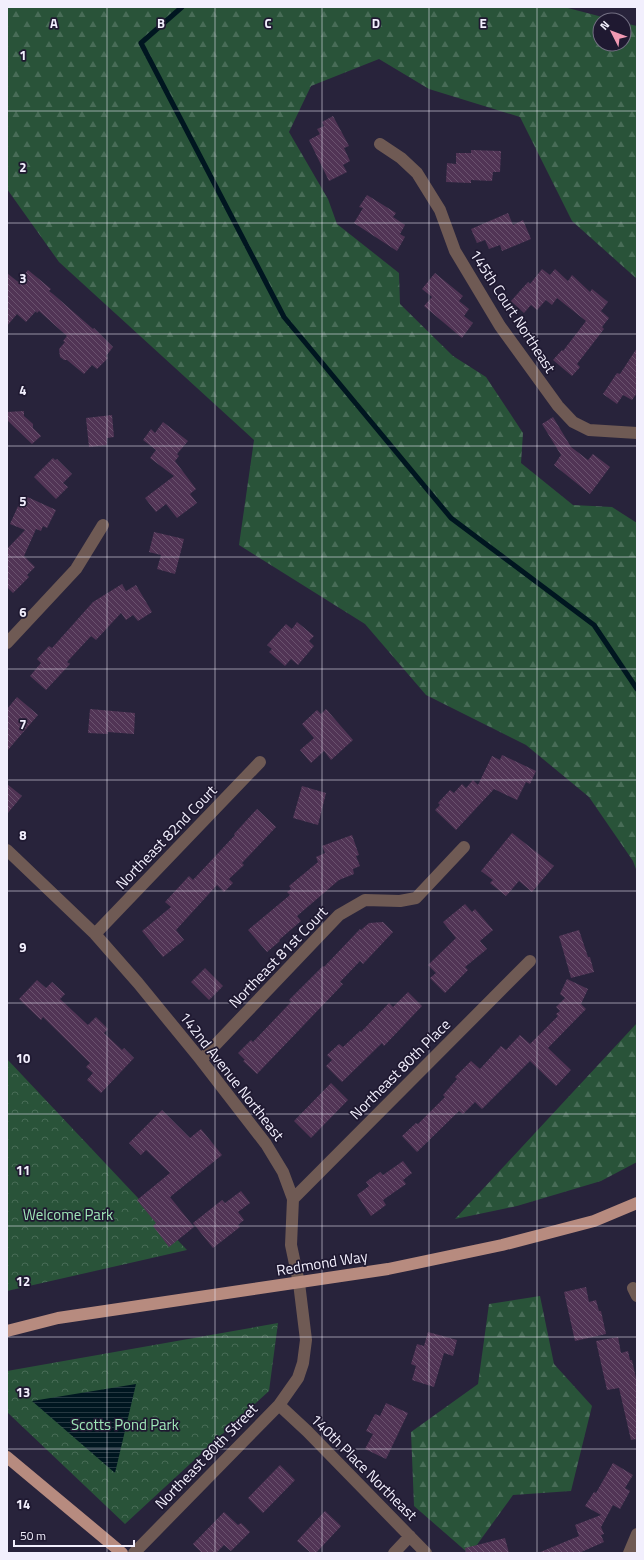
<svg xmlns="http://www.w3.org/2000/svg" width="644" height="1560" font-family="'Titillium Web',sans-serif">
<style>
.forest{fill:url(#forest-firs)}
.park{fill:url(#park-crowns)}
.water{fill:url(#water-rules)}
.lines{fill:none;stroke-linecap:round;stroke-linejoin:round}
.stream{stroke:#001620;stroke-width:5}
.building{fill:url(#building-back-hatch)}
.minor{stroke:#6f5a54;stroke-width:12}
.major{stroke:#b78b7f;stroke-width:12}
.grid{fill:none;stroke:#f2effd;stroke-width:1;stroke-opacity:0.55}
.labels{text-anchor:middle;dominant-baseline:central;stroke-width:3.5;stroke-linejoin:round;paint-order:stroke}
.street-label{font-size:15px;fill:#f2effd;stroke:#1f1931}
.park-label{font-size:15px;fill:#9ee6b7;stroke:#1f1931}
.grid-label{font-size:13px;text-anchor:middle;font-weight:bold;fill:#f2effd;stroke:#1f1931;stroke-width:3.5;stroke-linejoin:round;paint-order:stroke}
</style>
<defs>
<pattern id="forest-firs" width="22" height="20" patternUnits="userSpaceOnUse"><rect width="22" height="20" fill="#295339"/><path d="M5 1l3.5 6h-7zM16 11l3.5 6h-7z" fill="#486c57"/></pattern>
<pattern id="park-crowns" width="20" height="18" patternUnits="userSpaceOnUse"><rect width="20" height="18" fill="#295339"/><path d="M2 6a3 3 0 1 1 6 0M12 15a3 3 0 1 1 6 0" fill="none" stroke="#486c57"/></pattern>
<pattern id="water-rules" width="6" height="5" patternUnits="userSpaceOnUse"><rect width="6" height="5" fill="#001620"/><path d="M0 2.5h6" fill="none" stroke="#263841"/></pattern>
<pattern id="building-back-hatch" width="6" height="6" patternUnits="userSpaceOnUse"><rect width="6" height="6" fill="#513455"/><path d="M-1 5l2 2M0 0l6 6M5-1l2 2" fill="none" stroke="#6a526e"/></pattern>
</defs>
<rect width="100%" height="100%" fill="#28233b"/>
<path class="forest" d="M7,7H564L614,20H600V44H624V23L637,26V279L572,221L520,117L429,89L379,59L311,86L289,132L328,199L337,224L399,273L400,304L453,356L486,377L523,433L521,463L573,505L612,507L637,523V872L633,861L589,797L526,745L426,695L365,624L239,545L254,440L59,262L7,189Z
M637,1023V1162L601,1181L517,1206L455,1219Z
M540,1296L554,1364L592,1406L571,1491L513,1495L471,1553H468L414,1506L411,1432L478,1384L489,1304Z"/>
<path class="park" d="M7,1059L187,1250L7,1291Z
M278,1323L269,1391L125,1524L7,1412V1371Z"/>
<path class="water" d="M136,1384L115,1473L32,1401Z"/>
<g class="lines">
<path class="stream" d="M182,7L141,43L284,317L451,518L594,625L637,689"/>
</g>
<path class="building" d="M333,116L349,146L344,148L350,161L343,165L347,172L329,181L309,140L320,134L317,129L324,126L322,122Z
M471,150L501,151L500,172H493L492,181L471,180V183L446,182L447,163L456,164V153H471Z
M367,195L396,213L393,217L405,225L400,234L405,237L397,251L354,223L363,208L359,207Z
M508,213L513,225L523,220L531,239L502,251L500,245L489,249L485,240L477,243L471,229Z
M542,269L550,275L555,269L568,281L572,275L590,292L592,289L608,302L601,311L609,318L602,327L604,329L577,364L580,367L572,376L553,360L562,350L563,351L586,321L557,298L552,305L546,300L537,310L531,305L524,313L511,301L528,282L530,284Z
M28,270L51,289L49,291L53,294L93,329L94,328L113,347L106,356L108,358L97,369L92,365L84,374L67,360H64L60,357L59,349L65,342L63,341L67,336L39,311L37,313L36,311L26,322L17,314L7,326V273L18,282Z
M435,273L463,296L459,301L469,309L464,316L473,323L462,338L424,306L432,297L422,289Z
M637,348V393L632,400L623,395L617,404L603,394L617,373L620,374Z
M24,411V416L33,424V428L41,436L32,444L7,420V412Z
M112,415L114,437L107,438V445L89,447L86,418Z
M553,417L571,447L588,460L593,454L610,467L590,494L554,465L561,455L542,424Z
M163,422L188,441L177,454L179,456L175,461L196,489L190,494L197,503L177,518L166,504L156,512L145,498L174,476L150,458L156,450L143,440L151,429L155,433Z
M53,458L55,460L57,459L72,474L63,483L68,487L56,499L34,477Z
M23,495L56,510L47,528L43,526L41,531L36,529L24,556L35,567L27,575L29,577L13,593L7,587V549L25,530L10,524Z
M154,532L184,539L175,574L157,569L161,555L149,552Z
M122,584L126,591L136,585L152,612L138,621L133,615L126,620L121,613L96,640L91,636L67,662L70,664L46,690L30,676L41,663L37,659L49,646L52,648L93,602Z
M297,622L314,636L309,641L314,646L298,665L291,659L285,666L269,652L272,649L267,645L286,624L292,629Z
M17,697L38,715L7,751V709Z
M90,709L135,713L134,734L108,732V734L88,733Z
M326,709L353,740L331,760L324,751L311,763L300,750L314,738L302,724L317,710L321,714Z
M502,755L536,771L530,784L526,782L517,800L494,789L456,830L435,810L440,805L438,803L450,790L454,793L462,784L466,788L473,780L478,785L492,756L500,760Z
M7,784L22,796L7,814Z
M302,786L326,793L318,825L293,818Z
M257,809L276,827L242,863L244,865L229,879L233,883L224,892L217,885L176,930L184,940L163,957L142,931L171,907L165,902L189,876L193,880L235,835L234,834Z
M512,833L554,866L532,892L519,881L506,896L490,883L493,880L481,871Z
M352,835L359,855L356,856L360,866L353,869L354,874L339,880L297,916L301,921L279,940L280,941L267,952L248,930L290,895L287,892L291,889L289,886L318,862L316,857L325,853L322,846Z
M465,904L472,912L475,909L493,930L480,941L487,949L465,967L468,970L445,993L430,978L436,973L428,965L456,938L443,922Z
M383,922L393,932L363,964L360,961L340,982L343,984L257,1074L243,1061L245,1060L238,1053L251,1040L253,1042L291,1002L289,1000L323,966L324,967L360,929L361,930L369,923Z
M579,930L588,957H590L594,972L571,978L559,936Z
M205,968L223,986L209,1000L191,982Z
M567,979L588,989L581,1004L586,1009L548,1048L571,1070L556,1086L530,1061L482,1109L475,1102L463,1114L459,1111L417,1152L402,1136L416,1123L418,1124L445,1097L443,1095L457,1079L455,1077L471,1061L480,1069L501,1046L506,1050L520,1035L530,1044L558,1016L556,1014L560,1011L556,1007L565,998L560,994Z
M37,980L46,988L52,982L65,994L60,999L88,1025L96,1017L108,1029L104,1033L122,1050L124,1048L134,1058L101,1093L87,1080L93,1073L86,1067L90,1063L43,1017L41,1020L19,999Z
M408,992L422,1006L384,1046L382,1043L342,1082L326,1066L332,1060L327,1055L339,1044L343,1047L360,1031L361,1032L389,1003L393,1007Z
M331,1083L348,1100L311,1138L294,1121Z
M162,1110L190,1138L201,1129L222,1155L170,1197L194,1227L169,1247L153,1226L156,1223L137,1200L170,1173L146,1150L141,1155L129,1143Z
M403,1161L412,1173L403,1180L406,1184L383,1200L386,1205L371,1216L357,1195L369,1186L366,1182L380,1172L383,1175Z
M241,1191L250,1203L238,1212L244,1220L238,1225L240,1227L213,1248L193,1223L222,1200L225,1203Z
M586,1287L589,1302L596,1300L599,1311H601L606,1334L575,1341L564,1292Z
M428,1332L457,1340L453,1356L444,1353L434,1387L412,1380L416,1366L411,1364L417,1344L424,1346Z
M618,1337L621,1353L628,1351L630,1360H632L637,1383V1439L631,1440L619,1388L607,1390L596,1341Z
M386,1403L408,1413L386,1459L365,1449L373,1434L366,1431L375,1414L380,1416Z
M613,1463L633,1475L625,1488L630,1491L620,1509L613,1505L601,1527L604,1534L601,1535L604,1542L579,1553H538L579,1536L575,1525L601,1515L585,1506L594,1492L596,1493Z
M280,1465L295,1480L263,1513L248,1498Z
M325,1511L341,1526L316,1553H311L297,1541Z
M224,1512L238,1525L241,1523L250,1532L231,1551L224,1545L216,1553H202L193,1544Z
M505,1538L509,1553H466L465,1548Z"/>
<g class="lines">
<path class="minor" d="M380,144L401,158L417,173L440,210L455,251L500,326L558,406L573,422L589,430L637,433
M7,643L76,569L103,525
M7,850L95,934L138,983L201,1060L266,1144L283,1172L293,1199L291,1245L299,1283L306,1340L303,1363L298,1378L279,1405L134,1553
M95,934L260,762
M201,1060L339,915L365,900L400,901L416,898L464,847
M293,1199L530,961
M633,1288L637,1296
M279,1405L307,1431L426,1553
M394,1553L410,1536
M629,1553L637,1534"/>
<path class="major" d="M7,1331L58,1318L388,1269L502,1245L594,1221L637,1203
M7,1457L122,1553"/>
</g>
<path class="grid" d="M107,7V1553M215,7V1553M322,7V1553M429,7V1553M537,7V1553M7,111H637M7,223H637M7,334H637M7,446H637M7,557H637M7,669H637M7,780H637M7,891H637M7,1003H637M7,1114H637M7,1226H637M7,1337H637M7,1449H637"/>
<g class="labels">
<g class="street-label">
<text transform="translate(513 311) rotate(57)">145th Court Northeast</text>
<text transform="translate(166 837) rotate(-46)">Northeast 82nd Court</text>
<text transform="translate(278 957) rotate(-46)">Northeast 81st Court</text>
<text transform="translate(400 1069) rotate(-45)">Northeast 80th Place</text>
<text transform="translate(232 1076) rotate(52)">142nd Avenue Northeast</text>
<text transform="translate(322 1263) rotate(-9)">Redmond Way</text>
<text transform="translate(206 1456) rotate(-46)">Northeast 80th Street</text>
<text transform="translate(364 1467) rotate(45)">140th Place Northeast</text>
</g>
<g class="park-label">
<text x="68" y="1214">Welcome Park</text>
<text x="125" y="1424">Scotts Pond Park</text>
</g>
</g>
<g class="grid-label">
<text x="54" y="28">A</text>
<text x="161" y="28">B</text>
<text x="268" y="28">C</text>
<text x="376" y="28">D</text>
<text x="483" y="28">E</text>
<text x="23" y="60">1</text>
<text x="23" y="172">2</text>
<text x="23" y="283">3</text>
<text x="23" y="395">4</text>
<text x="23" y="506">5</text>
<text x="23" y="617">6</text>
<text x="23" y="729">7</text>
<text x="23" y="840">8</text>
<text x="23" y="952">9</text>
<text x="23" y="1063">10</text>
<text x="23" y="1175">11</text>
<text x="23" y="1286">12</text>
<text x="23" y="1397">13</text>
<text x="23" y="1509">14</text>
</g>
<rect width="644" height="1560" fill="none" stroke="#f2effd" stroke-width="16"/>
<g transform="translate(612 32) rotate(312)"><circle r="19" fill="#1f1931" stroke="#736f83"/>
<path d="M0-3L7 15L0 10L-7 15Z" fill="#f19ab3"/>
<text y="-6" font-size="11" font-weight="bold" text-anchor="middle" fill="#f2effd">N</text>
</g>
<path d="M14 1540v6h120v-6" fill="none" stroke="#f2effd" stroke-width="2"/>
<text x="20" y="1540" font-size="12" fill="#f2effd" stroke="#1f1931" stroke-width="3" paint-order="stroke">50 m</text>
</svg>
